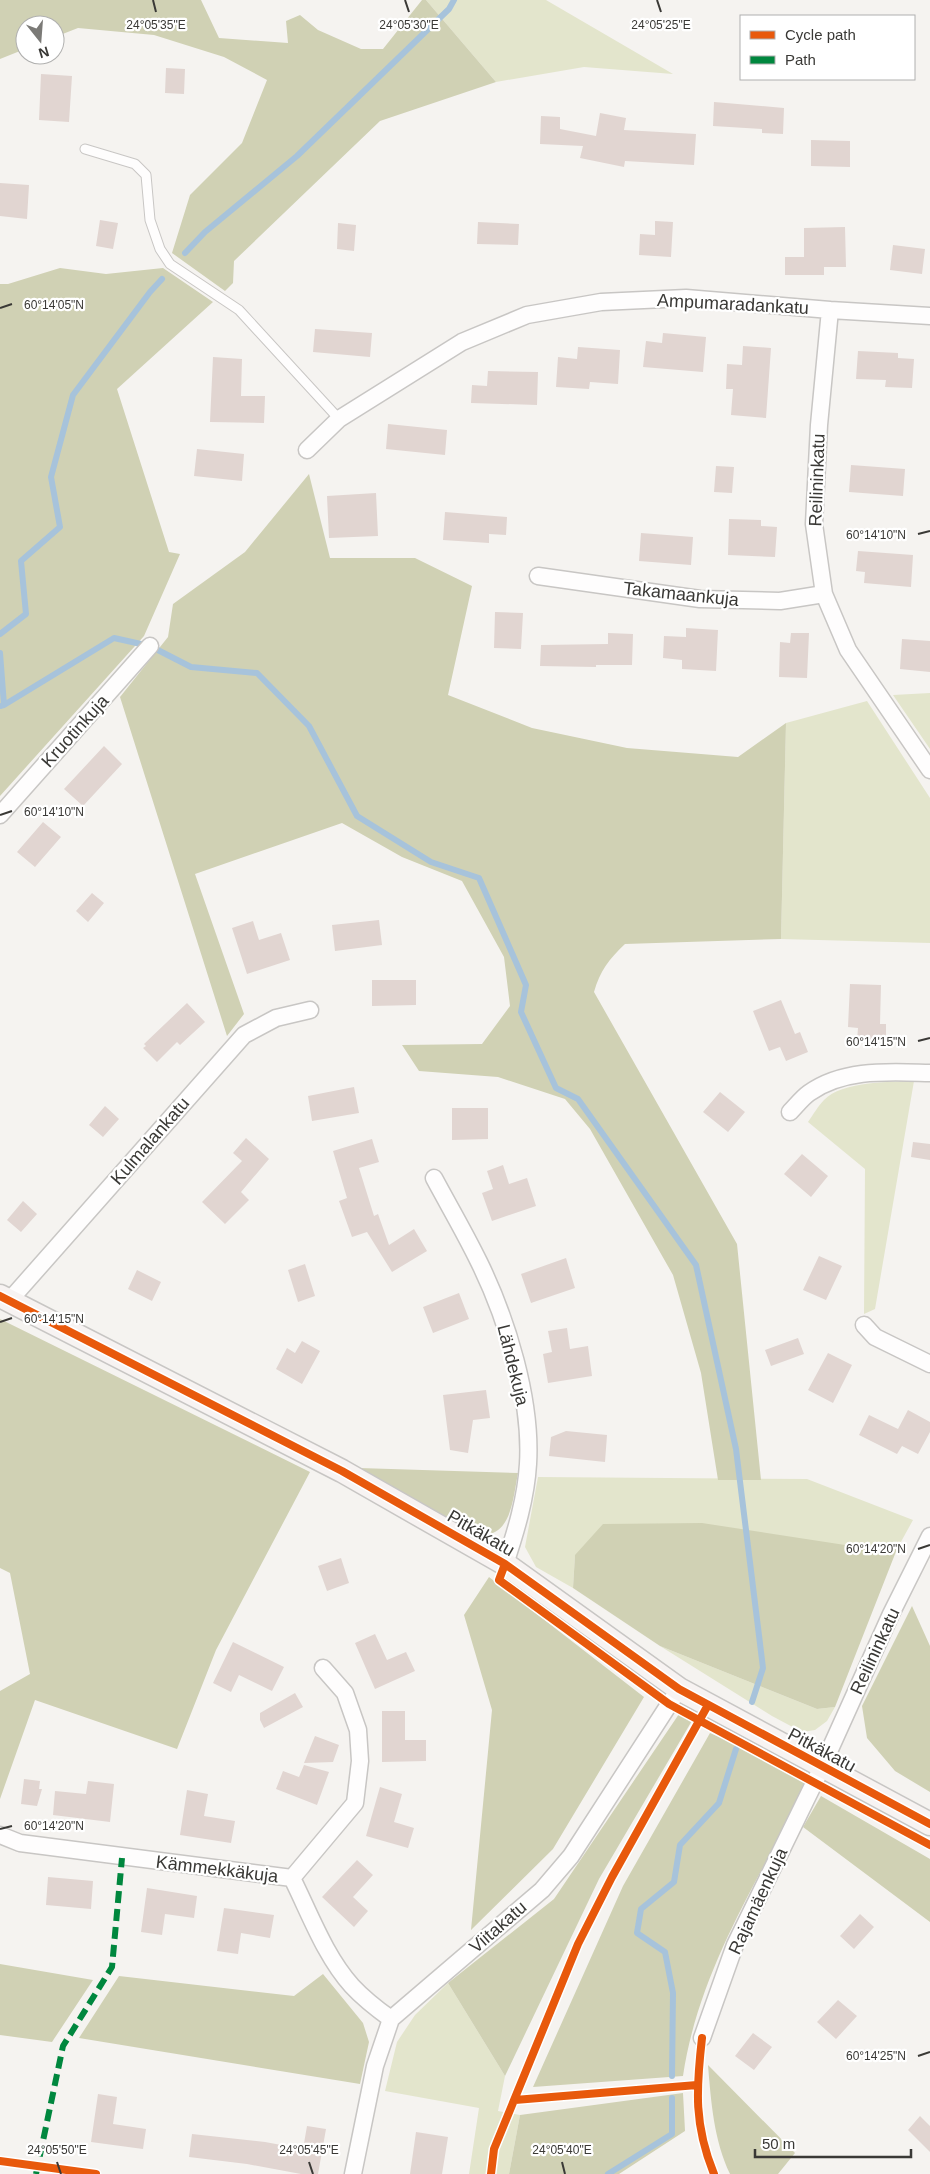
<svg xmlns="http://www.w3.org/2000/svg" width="930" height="2174" font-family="Helvetica,sans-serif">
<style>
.green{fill:#e3e5cc}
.forest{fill:#d0d1b4}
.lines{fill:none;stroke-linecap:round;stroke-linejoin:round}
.stream{stroke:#a7c3db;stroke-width:6}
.building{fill:#e1d5d1}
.lane-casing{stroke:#c8c6c4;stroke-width:11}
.street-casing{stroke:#c8c6c4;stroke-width:19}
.secondary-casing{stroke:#c8c6c4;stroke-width:25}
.lane{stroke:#fefdfd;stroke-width:9}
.street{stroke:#fefdfd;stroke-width:16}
.secondary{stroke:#f7f3f2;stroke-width:22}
.quiet{stroke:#00873e;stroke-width:6;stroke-dasharray:12 6;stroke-linecap:butt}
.cycleway-casing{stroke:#fff;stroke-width:11}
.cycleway{stroke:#e8590c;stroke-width:8}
.ticks{fill:none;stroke:#3a3936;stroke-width:2}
.labels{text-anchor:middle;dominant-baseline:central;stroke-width:4.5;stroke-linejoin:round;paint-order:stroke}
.street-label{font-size:18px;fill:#3a3936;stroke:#fff}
.ticks-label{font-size:12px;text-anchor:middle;fill:#3a3936;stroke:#fff;stroke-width:4.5;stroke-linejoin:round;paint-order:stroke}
</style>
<rect width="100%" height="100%" fill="#f5f3f0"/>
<path class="green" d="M426,0H546L673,74L584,67L496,82Z
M930,693V749L893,695Z
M867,701L930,798V943L781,939L786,723Z
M914,1081L875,1309L864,1314L865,1169L808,1122C813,1115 818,1106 824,1100C842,1081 890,1082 914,1081Z
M538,1477L807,1479L913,1520L897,1549L845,1545L575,1555L573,1588L536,1567L525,1547Z
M660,1646L817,1709L835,1707L827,1721L815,1730L802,1732L772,1716Z
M448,1983L505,2076L498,2111L520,2115L509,2174H469L479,2108L385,2091L397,2042L415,2015Z"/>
<path class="forest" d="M0,0H201L219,38L288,43L286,21L300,15L318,30L361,49H383L422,0H426L496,82L380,121L234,261L233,283L225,291L172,253L190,195L242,143L267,80L224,57L154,35L78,28L55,37V25H25V49L0,59Z
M60,268L106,274L163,268L213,302L117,389L169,552L180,554L144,636L0,796V284H8Z
M309,474L330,558H415L472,586L448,695L532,728L627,748L738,757L786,723L781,939L625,944C609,959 600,971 594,992L737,1244L761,1480H718L701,1373L673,1275L590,1129L565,1099L498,1077L419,1071L402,1045L482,1044L510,1006L504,957L462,881L402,857L342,823L195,874L244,1014L227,1036L120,697L168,637L173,604L245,552Z
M0,1319L310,1472L216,1650L177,1749L35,1700L0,1799V1691L30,1674L10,1573L0,1568Z
M359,1468L518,1473C513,1498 511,1543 475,1533Z
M702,1523L845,1545L897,1549L835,1707L817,1709L660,1646L573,1588L575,1555L603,1524Z
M489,1577L644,1697L553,1849L471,1930L492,1710L464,1615Z
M912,1606L930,1646V1792L895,1771L867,1738L862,1706Z
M679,1714L693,1719L599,1879L505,2076L448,1983L554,1899Z
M710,1733L811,1776C763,1873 699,1967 683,2076L533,2087L623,1886Z
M821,1796L930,1859V1922L803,1827Z
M0,1964L93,1980L52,2042L0,2035Z
M323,1974L363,2023L369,2042L360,2084L79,2038L119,1976L294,1996Z
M708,2065L795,2153L778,2174H730C714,2141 711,2102 708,2065Z
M683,2093L685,2131L619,2174H509L520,2115Z"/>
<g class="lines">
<path class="stream" d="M185,253L205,232L297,156L449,9L454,0
M0,634L26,614L21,561L60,527L51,477L73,395L150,292L162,279
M0,653L4,705L1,706
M4,705L114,638L150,646L191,667L257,673L309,726L357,816L431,862L479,878L526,985L521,1012L556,1088L578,1099L696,1265L736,1449L763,1668L752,1702
M672,2076L673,1993L665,1952L637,1933L641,1909L674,1882L680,1845L719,1803L736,1749
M608,2174L672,2134V2098"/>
</g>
<path class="building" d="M166,68L185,69L184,94L165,93Z
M41,74L72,76L69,122L39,120Z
M714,102L784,108L783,134L762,133V129L713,126Z
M600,113L626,118L624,130L696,134L694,165L625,161L624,167L580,158L583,146L540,144L541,116L560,117V129L596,136Z
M811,140L850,141V167L811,166Z
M0,183L29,185L27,219L0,216Z
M100,220L118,223L113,249L96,246Z
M655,221L673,222L671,257L639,255L640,234L655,235Z
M478,222L519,224L518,245L477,244Z
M338,223L356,225L354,251L337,249Z
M845,227L846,267H824V275H785V257H804V228Z
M893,245L925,249L922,274L890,270Z
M315,329L372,333L370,357L313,352Z
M663,333L706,337L703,372L643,367L646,341L662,343Z
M743,346L771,348L766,418L731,415L733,389H726L727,364L742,365Z
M578,347L620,350L618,384L590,382L589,389L556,387L558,357L577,359Z
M858,351L898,353V358L914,359L912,388L885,387L886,380L856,379Z
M213,357L242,359L241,396H265L264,423L210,422Z
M488,371L538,372L537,405L471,403L472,385L487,386Z
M388,424L447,430L445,455L386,449Z
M197,449L244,454L242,481L194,476Z
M851,465L905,469L903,496L849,492Z
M716,466L734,467L732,493L714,492Z
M376,493L378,536L329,538L327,496Z
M445,512L507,517L506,535L489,534V543L443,540Z
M729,519L761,520V526L777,527L775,557L728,555Z
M641,533L693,537L691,565L639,561Z
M858,551L913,555L911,587L864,583L865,572L856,571Z
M495,612L523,613L521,649L494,648Z
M686,628L718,630L716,671L682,669V660L663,658L664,636L686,637Z
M608,633L633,634L632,665H596V667L540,666L541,645L608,644Z
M791,633H809L807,678L779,677L780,642L790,643Z
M902,639L930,641V672L900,669Z
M104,746L122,764L83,806L64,789Z
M43,822L61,837L35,867L17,852Z
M92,893L104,903L88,922L76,911Z
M379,920L382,945L335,951L332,925Z
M253,921L259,940L281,933L290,960L247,974L232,928Z
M372,980H416V1005L372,1006Z
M850,984L881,985L880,1024H886V1041H857L858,1028L848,1027Z
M781,1000L795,1034L800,1032L808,1052L786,1061L780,1047L769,1051L753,1011Z
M187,1003L205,1022L180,1045L177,1042L157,1062L143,1048L146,1046L144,1044Z
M354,1087L359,1113L312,1121L308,1096Z
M720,1092L745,1112L728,1132L703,1112Z
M105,1106L119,1119L103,1137L89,1125Z
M452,1108H488V1139L452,1140Z
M246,1138L269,1159L241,1192L249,1200L225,1224L202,1202L242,1161L233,1153Z
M372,1139L379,1162L359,1168L374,1216L378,1214L389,1245L414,1229L427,1251L392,1272L367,1232L352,1237L339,1201L347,1198L333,1151Z
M913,1142L930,1144V1160L911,1157Z
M802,1154L828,1176L811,1197L784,1174Z
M503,1165L509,1184L527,1178L536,1206L492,1221L482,1193L493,1189L487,1171Z
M23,1201L37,1214L21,1232L7,1220Z
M819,1256L842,1266L826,1300L803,1290Z
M566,1258L575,1288L531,1303L521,1274Z
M305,1264L315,1296L298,1302L288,1270Z
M137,1270L161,1282L152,1301L128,1289Z
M459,1293L469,1319L433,1333L423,1307Z
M567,1328L570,1349L588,1346L592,1376L548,1383L543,1354L552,1352L548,1331Z
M798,1338L804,1354L771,1366L765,1350Z
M302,1341L320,1351L302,1384L276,1369L287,1348L295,1353Z
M828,1353L852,1365L833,1403L808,1390Z
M486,1390L490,1418L473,1420L468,1453L450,1450L443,1395Z
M908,1410L930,1422V1432L918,1454L902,1446L897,1454L859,1435L869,1415L898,1429Z
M566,1431L607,1435L605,1462L549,1456L551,1437Z
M341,1558L349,1583L327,1591L318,1566Z
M375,1634L387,1660L406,1652L415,1671L375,1689L355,1643Z
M233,1642L284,1667L272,1691L239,1675L231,1692L213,1683Z
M295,1693L303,1707L264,1728L260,1720V1713Z
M382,1711H405V1740H426V1761L382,1762Z
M315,1736L339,1745L333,1762L304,1763Z
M304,1765L329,1772L317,1805L276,1789L283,1771L299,1777Z
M24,1779L40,1781L39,1789H42L37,1806L21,1804Z
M88,1781L114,1784L110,1822L53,1815L55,1791L86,1794Z
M380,1787L402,1794L394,1822L414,1828L408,1848L366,1836Z
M187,1790L208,1794L204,1816L235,1821L231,1843L180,1835Z
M357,1860L373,1875L353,1897L368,1911L354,1927L322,1897Z
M48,1877L93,1881L91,1909L46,1905Z
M147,1888L197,1896L194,1918L165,1914L162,1935L141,1932Z
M224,1908L274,1915L270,1938L241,1933L238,1954L217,1951Z
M860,1914L874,1927L854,1949L840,1936Z
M838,2000L857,2016L836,2039L817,2022Z
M753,2033L772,2047L754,2070L735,2056Z
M98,2094L117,2097L113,2124L146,2129L143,2149L91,2142Z
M920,2116L930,2126V2152L908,2130Z
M307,2126L326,2129L318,2174H301L247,2164L189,2157L192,2134L265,2142L303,2149Z
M416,2132L448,2137L442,2174H410Z"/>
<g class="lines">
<defs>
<path id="lane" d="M85,149L135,164L146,175L150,220L160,249L170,264L239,310L339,419"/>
<path id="street" d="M830,310L819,425L814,524L824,594L848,650L930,770
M307,450L339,419L462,342L527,315L601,302L686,298L830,310L930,316
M538,576L700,599L780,601L824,594
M0,815L150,646
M790,1112C796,1106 802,1098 809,1093C844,1068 890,1072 930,1073
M434,1178C449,1206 465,1233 479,1262C507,1319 532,1400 528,1464C526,1498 516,1531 505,1564
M9,1301L244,1035L276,1018L310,1010
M864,1325L875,1337L930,1364
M0,1835L20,1843L292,1878C310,1914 325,1956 352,1986C364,1999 377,2009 391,2019
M292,1878L355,1803L360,1761L358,1730L345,1693L323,1668
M702,2038L735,1945L822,1767L891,1614L930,1536
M353,2174L375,2066L391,2019L542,1890L571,1856L679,1689"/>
<path id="secondary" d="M0,1296L342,1471L505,1564L679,1689L930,1824"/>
</defs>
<use href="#lane" class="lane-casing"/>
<use href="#street" class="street-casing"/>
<use href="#secondary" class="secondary-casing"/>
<use href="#lane" class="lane"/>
<use href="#street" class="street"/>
<use href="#secondary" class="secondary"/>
<path class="quiet" d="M36,2174L63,2046L112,1967L122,1858"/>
<defs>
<path id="cycleway" d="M0,1296L342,1471L505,1564L679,1689L930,1824
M505,1564L499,1580L669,1704L930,1845
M702,2038C696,2090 694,2125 714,2174
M515,2100L697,2085
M0,2161L96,2174
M491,2174L494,2149L578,1944L612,1877L708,1705"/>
</defs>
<use href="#cycleway" class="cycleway-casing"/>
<use href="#cycleway" class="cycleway"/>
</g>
<path class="ticks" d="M153,0L156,12M405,0L409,12M657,0L661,12M0,308L12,304M918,534L930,531M0,815L12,811M918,1041L930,1038M0,1322L12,1318M918,1549L930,1545M0,1829L12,1826M918,2056L930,2052M57,2162L61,2174M309,2162L313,2174M562,2162L565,2174"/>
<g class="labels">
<g class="street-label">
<text transform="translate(733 304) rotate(3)">Ampumaradankatu</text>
<text transform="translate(817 480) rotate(-88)">Reilininkatu</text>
<text transform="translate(681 594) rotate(6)">Takamaankuja</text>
<text transform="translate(75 731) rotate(-48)">Kruotinkuja</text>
<text transform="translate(150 1141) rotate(-49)">Kulmalankatu</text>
<text transform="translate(513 1365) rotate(76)">Lähdekuja</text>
<text transform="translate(481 1533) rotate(30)">Pitkäkatu</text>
<text transform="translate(875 1651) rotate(-65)">Reilininkatu</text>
<text transform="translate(822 1750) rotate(28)">Pitkäkatu</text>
<text transform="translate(217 1869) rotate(7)">Kämmekkäkuja</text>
<text transform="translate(758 1901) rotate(-65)">Rajamäenkuja</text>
<text transform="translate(498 1927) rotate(-41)">Viitakatu</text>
</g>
</g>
<g class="ticks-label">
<text x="156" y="29">24°05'35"E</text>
<text x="409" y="29">24°05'30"E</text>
<text x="661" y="29">24°05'25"E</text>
<text x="54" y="309">60°14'05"N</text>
<text x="876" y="539">60°14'10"N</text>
<text x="54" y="816">60°14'10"N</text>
<text x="876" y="1046">60°14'15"N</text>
<text x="54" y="1323">60°14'15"N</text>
<text x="876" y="1553">60°14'20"N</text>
<text x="54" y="1830">60°14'20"N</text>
<text x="876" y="2060">60°14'25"N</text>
<text x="57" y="2154">24°05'50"E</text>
<text x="309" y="2154">24°05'45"E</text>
<text x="562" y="2154">24°05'40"E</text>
</g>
<rect x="740" y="15" width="175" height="65" fill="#ffffff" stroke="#b0b0af"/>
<rect x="750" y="31" width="25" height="8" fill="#e8590c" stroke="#b0b0af"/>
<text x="785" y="40" font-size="15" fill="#3a3936">Cycle path</text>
<rect x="750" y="56" width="25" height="8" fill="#00873e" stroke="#b0b0af"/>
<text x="785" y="65" font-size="15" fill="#3a3936">Path</text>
<g transform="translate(40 40) rotate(163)"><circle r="24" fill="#ffffff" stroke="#b0b0af"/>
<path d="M0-4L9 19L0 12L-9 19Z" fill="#7b7a77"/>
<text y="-8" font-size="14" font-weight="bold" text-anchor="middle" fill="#3a3936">N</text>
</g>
<path d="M755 2149v8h156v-8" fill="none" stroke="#3a3936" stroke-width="2.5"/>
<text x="762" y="2149" font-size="15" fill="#3a3936" stroke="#ffffff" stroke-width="4" paint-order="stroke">50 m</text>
</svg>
